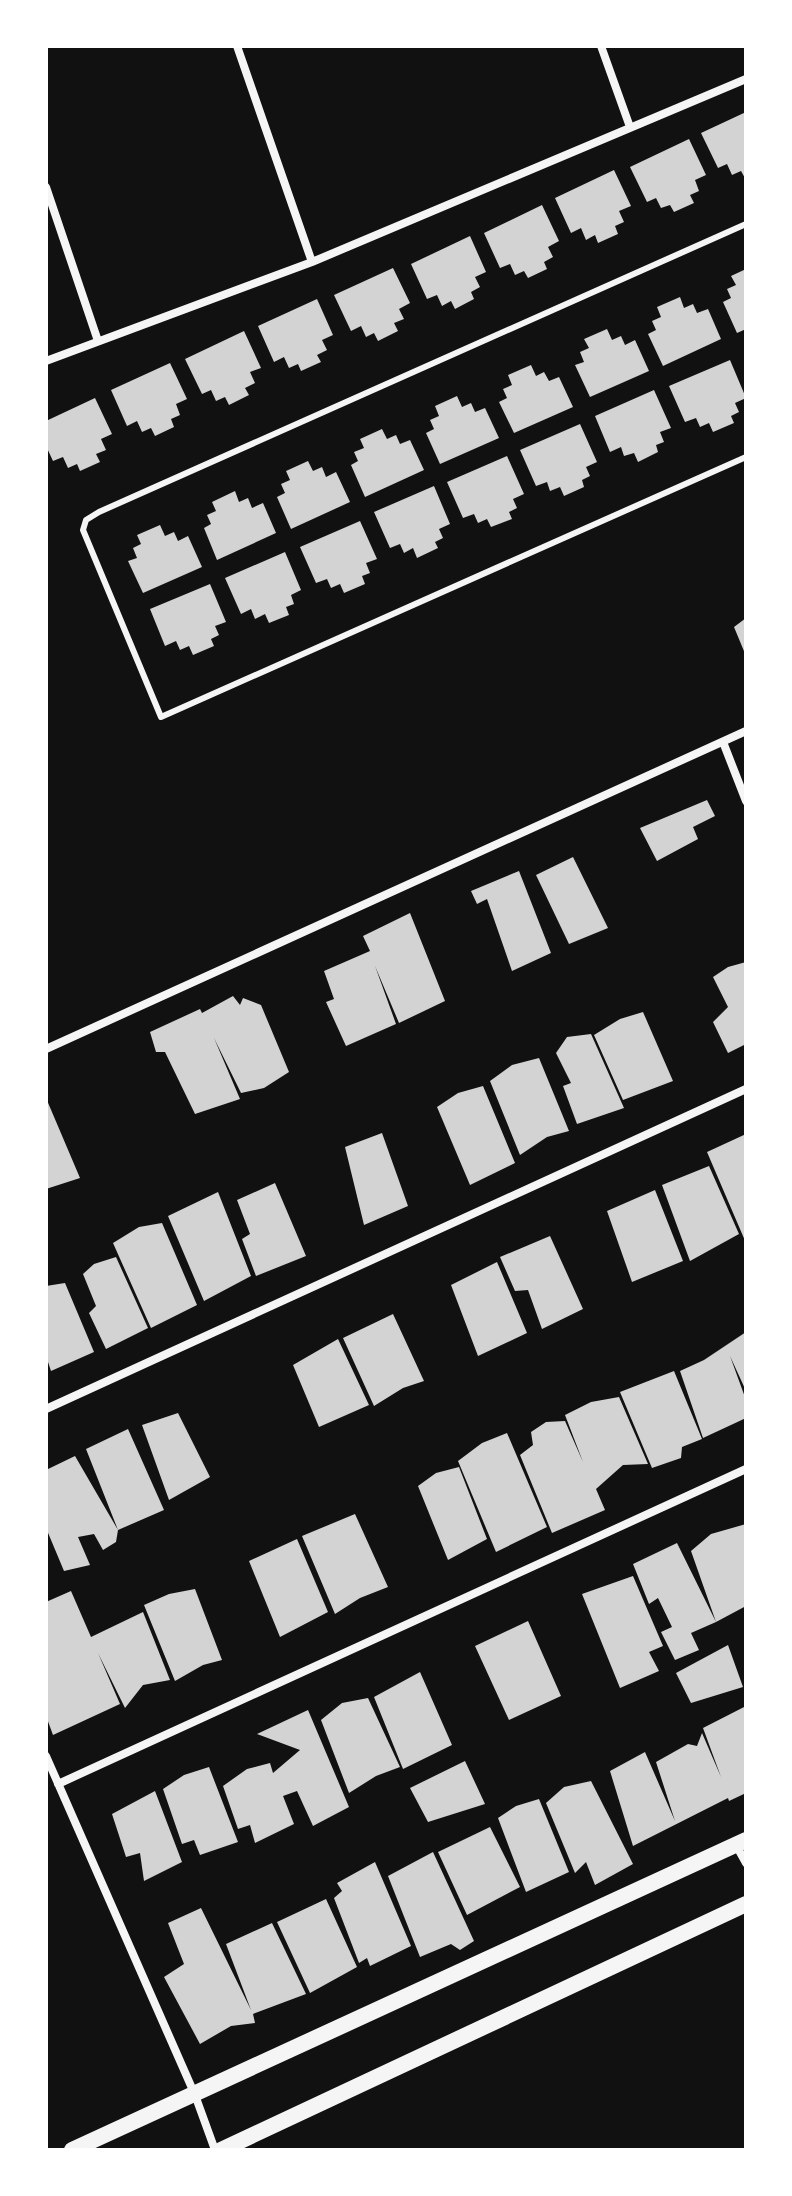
<svg xmlns="http://www.w3.org/2000/svg" width="792" height="2196" font-family="'Public Sans',sans-serif">
<style>
.building{fill:#d3d3d3}
.lines{fill:none;stroke-linecap:round;stroke-linejoin:round}
.service{stroke:#f5f5f5;stroke-width:6}
.minor{stroke:#f5f5f5;stroke-width:8}
.secondary{stroke:#f5f5f5;stroke-width:16}
</style>
<rect width="100%" height="100%" fill="#111"/>
<path class="building" d="M746,112V180L741,171L732,175L727,164L718,168L701,133Z
M689,139L706,175L695,180L699,191L690,195L694,203L674,212L670,205L661,208L656,198L647,202L630,167Z
M614,170L631,206L619,211L624,222L615,226L618,234L598,243L595,235L586,240L581,228L571,233L555,198Z
M542,205L559,241L548,247L553,257L544,262L547,269L528,278L524,271L515,275L510,264L500,268L484,233Z
M470,236L486,272L475,277L480,287L471,292L474,299L455,309L451,301L442,306L437,295L427,299L411,264Z
M393,268L410,303L399,309L404,319L394,323L398,331L378,341L374,333L366,337L361,326L351,331L334,295Z
M746,269V329L737,333L723,302L731,298L727,289L736,285L731,276Z
M680,297L684,308L693,304L697,313L708,309L721,339L663,366L648,334L656,330L652,321L661,317L657,307Z
M317,299L333,335L322,340L327,350L317,355L321,362L301,371L298,364L289,368L284,357L274,362L258,326Z
M607,329L612,340L621,336L625,345L635,340L649,371L590,397L575,365L584,362L580,352L589,348L584,339Z
M244,331L261,368L250,372L255,383L245,388L249,395L229,405L225,397L216,401L211,390L202,394L185,359Z
M730,360L746,398L735,403L739,412L731,416L734,423L713,432L709,423L700,427L696,418L685,422L669,386Z
M170,363L187,399L176,404L180,415L171,419L174,427L155,436L151,428L142,432L137,421L127,426L111,390Z
M531,365L536,376L544,372L549,381L559,377L573,407L514,433L499,402L507,398L503,389L512,385L508,375Z
M654,390L671,428L660,432L664,442L656,445L658,452L638,462L634,453L624,456L621,447L610,452L595,416Z
M457,396L462,407L471,403L475,412L485,408L499,438L440,464L426,433L434,429L430,420L439,416L435,406Z
M95,398L112,434L101,439L106,450L96,454L100,462L80,471L77,464L68,468L63,457L53,461L46,446V421Z
M580,424L597,462L586,467L590,476L582,480L584,487L564,496L560,487L550,491L547,482L536,486L520,450Z
M382,429L387,439L396,435L400,444L410,440L424,470L365,497L351,465L358,461L354,452L364,448L360,439Z
M507,456L524,494L513,499L517,508L509,512L512,519L491,527L487,519L478,523L474,514L463,518L447,482Z
M308,461L313,471L322,467L326,477L336,472L350,502L291,529L277,497L285,493L281,484L290,480L286,471Z
M434,486L450,524L439,529L443,538L435,542L438,548L417,558L413,548L404,553L400,544L390,548L374,512Z
M235,491L239,502L248,498L252,508L263,503L276,533L217,560L204,528L211,524L207,515L216,511L212,502Z
M360,521L377,559L366,563L370,573L362,576L365,584L344,593L340,584L331,588L327,579L316,583L300,547Z
M160,525L165,536L174,532L178,541L188,536L202,567L143,593L128,561L137,558L133,548L141,544L137,535Z
M285,552L301,590L291,595L294,604L286,607L289,615L269,623L265,614L255,619L251,609L241,614L225,578Z
M210,584L226,622L215,626L219,635L211,639L214,646L193,655L189,646L180,650L176,641L165,646L150,609Z
M746,618V656L734,627Z
M707,800L715,816L693,827L698,839L657,861L640,828Z
M573,857L608,928L569,944L536,875Z
M519,871L551,953L512,971L487,899L477,904L471,891Z
M410,913L445,1001L399,1023L375,966L396,1024L346,1046L326,1002L334,999L324,971L370,951L363,936Z
M746,962V1044L728,1053L713,1022L728,1007L713,977L728,967Z
M233,996L240,1005L243,998L261,1005L289,1072L264,1088L241,1093L214,1038L240,1099L195,1114L165,1052H156L150,1032L200,1009L202,1013Z
M643,1012L673,1081L623,1100L594,1035L620,1019Z
M591,1034L624,1108L577,1124L563,1086L571,1083L556,1053L567,1037Z
M539,1058L569,1131L547,1137L520,1155L490,1081L512,1065Z
M483,1086L515,1163L470,1185L437,1107L458,1093Z
M46,1098L80,1178L46,1189Z
M382,1133L408,1206L364,1225L345,1147Z
M746,1134V1243L707,1152Z
M709,1166L739,1234L690,1261L662,1185Z
M275,1183L306,1256L256,1276L242,1239L250,1234L237,1200Z
M655,1190L683,1261L632,1282L607,1211Z
M218,1192L251,1276L204,1301L168,1216Z
M162,1223L197,1305L151,1328L113,1243L139,1227Z
M550,1236L583,1309L542,1329L528,1290L515,1291L500,1257Z
M116,1257L148,1328L106,1349L89,1313L96,1306L83,1274L94,1264Z
M497,1262L527,1333L478,1356L451,1285Z
M65,1283L94,1352L51,1371L46,1356V1286Z
M393,1314L424,1381L403,1388L374,1406L343,1338Z
M746,1332V1391L730,1356L746,1400V1418L703,1438L680,1371L704,1360Z
M338,1339L369,1405L319,1427L293,1365Z
M674,1371L702,1439L682,1447L681,1458L652,1468L620,1392Z
M619,1397L648,1464L623,1465L596,1489L605,1510L552,1533L520,1455L533,1445L531,1432L546,1422L565,1421L583,1462L565,1415L591,1402Z
M178,1413L210,1477L169,1500L142,1425Z
M128,1429L164,1510L118,1530L86,1449Z
M507,1433L547,1527L496,1552L458,1461L482,1443Z
M75,1456L118,1530L116,1542L103,1550L94,1534L78,1537L90,1565L64,1571L46,1528V1470Z
M459,1467L487,1539L448,1560L418,1486L436,1473Z
M355,1514L388,1587L360,1598L335,1614L302,1536Z
M746,1524V1606L716,1622L691,1633L699,1650L675,1660L661,1632L672,1627L658,1598L649,1604L633,1564L677,1543L716,1622L691,1551L711,1534Z
M297,1539L328,1612L280,1637L249,1561Z
M633,1576L663,1646L649,1652L659,1671L620,1688L582,1594Z
M195,1589L222,1660L203,1665L175,1681L144,1605L169,1594Z
M71,1591L91,1637L143,1612L170,1680L143,1685L125,1708L98,1653L120,1704L53,1735L46,1716V1602Z
M528,1621L561,1696L509,1720L475,1646Z
M728,1645L743,1687L691,1703L676,1673Z
M420,1672L452,1745L403,1769L374,1697Z
M368,1698L400,1767L376,1776L349,1793L321,1720L342,1703Z
M746,1706V1793L729,1801L728,1798L633,1846L610,1771L645,1752L675,1821L656,1762L688,1744L697,1746L702,1733L721,1777L703,1728Z
M308,1710L349,1807L313,1826L297,1791L283,1796L294,1824L255,1843L250,1825L238,1829L223,1786L247,1769L270,1763L273,1773L300,1750L257,1734Z
M465,1761L485,1804L428,1822L410,1788Z
M209,1767L238,1842L200,1855L194,1840L182,1844L163,1789L184,1775Z
M591,1781L633,1864L595,1885L586,1862L575,1873L546,1803L564,1787Z
M155,1791L182,1862L144,1881L140,1853L126,1857L112,1814Z
M539,1799L569,1872L526,1892L498,1818L516,1806Z
M490,1827L520,1887L467,1915L438,1852Z
M433,1852L474,1941L460,1950L451,1944L420,1957L388,1876Z
M375,1862L411,1946L370,1966L367,1958L359,1963L334,1898L342,1891L337,1883Z
M326,1899L357,1967L310,1993L277,1922Z
M201,1908L251,2010L226,1944L272,1923L306,1994L253,2014L255,2023L231,2026L200,2044L164,1977L184,1964L168,1923Z"/>
<g class="lines">
<path class="service" d="M746,224L99,512L86,520L83,530L161,717L746,457"/>
<path class="minor" d="M237,46L312,262
M601,46L630,127
M46,187L98,341
M46,361L312,262L746,79
M723,742L746,801
M46,1049L746,731
M46,1409L746,1089
M46,1756L195,2095L215,2150
M58,1784L746,1469
M736,1845L746,1863"/>
<path class="secondary" d="M72,2150L746,1840
M221,2150L746,1904"/>
</g>
<rect width="792" height="2196" fill="none" stroke="#ffffff" stroke-width="96"/>
</svg>
